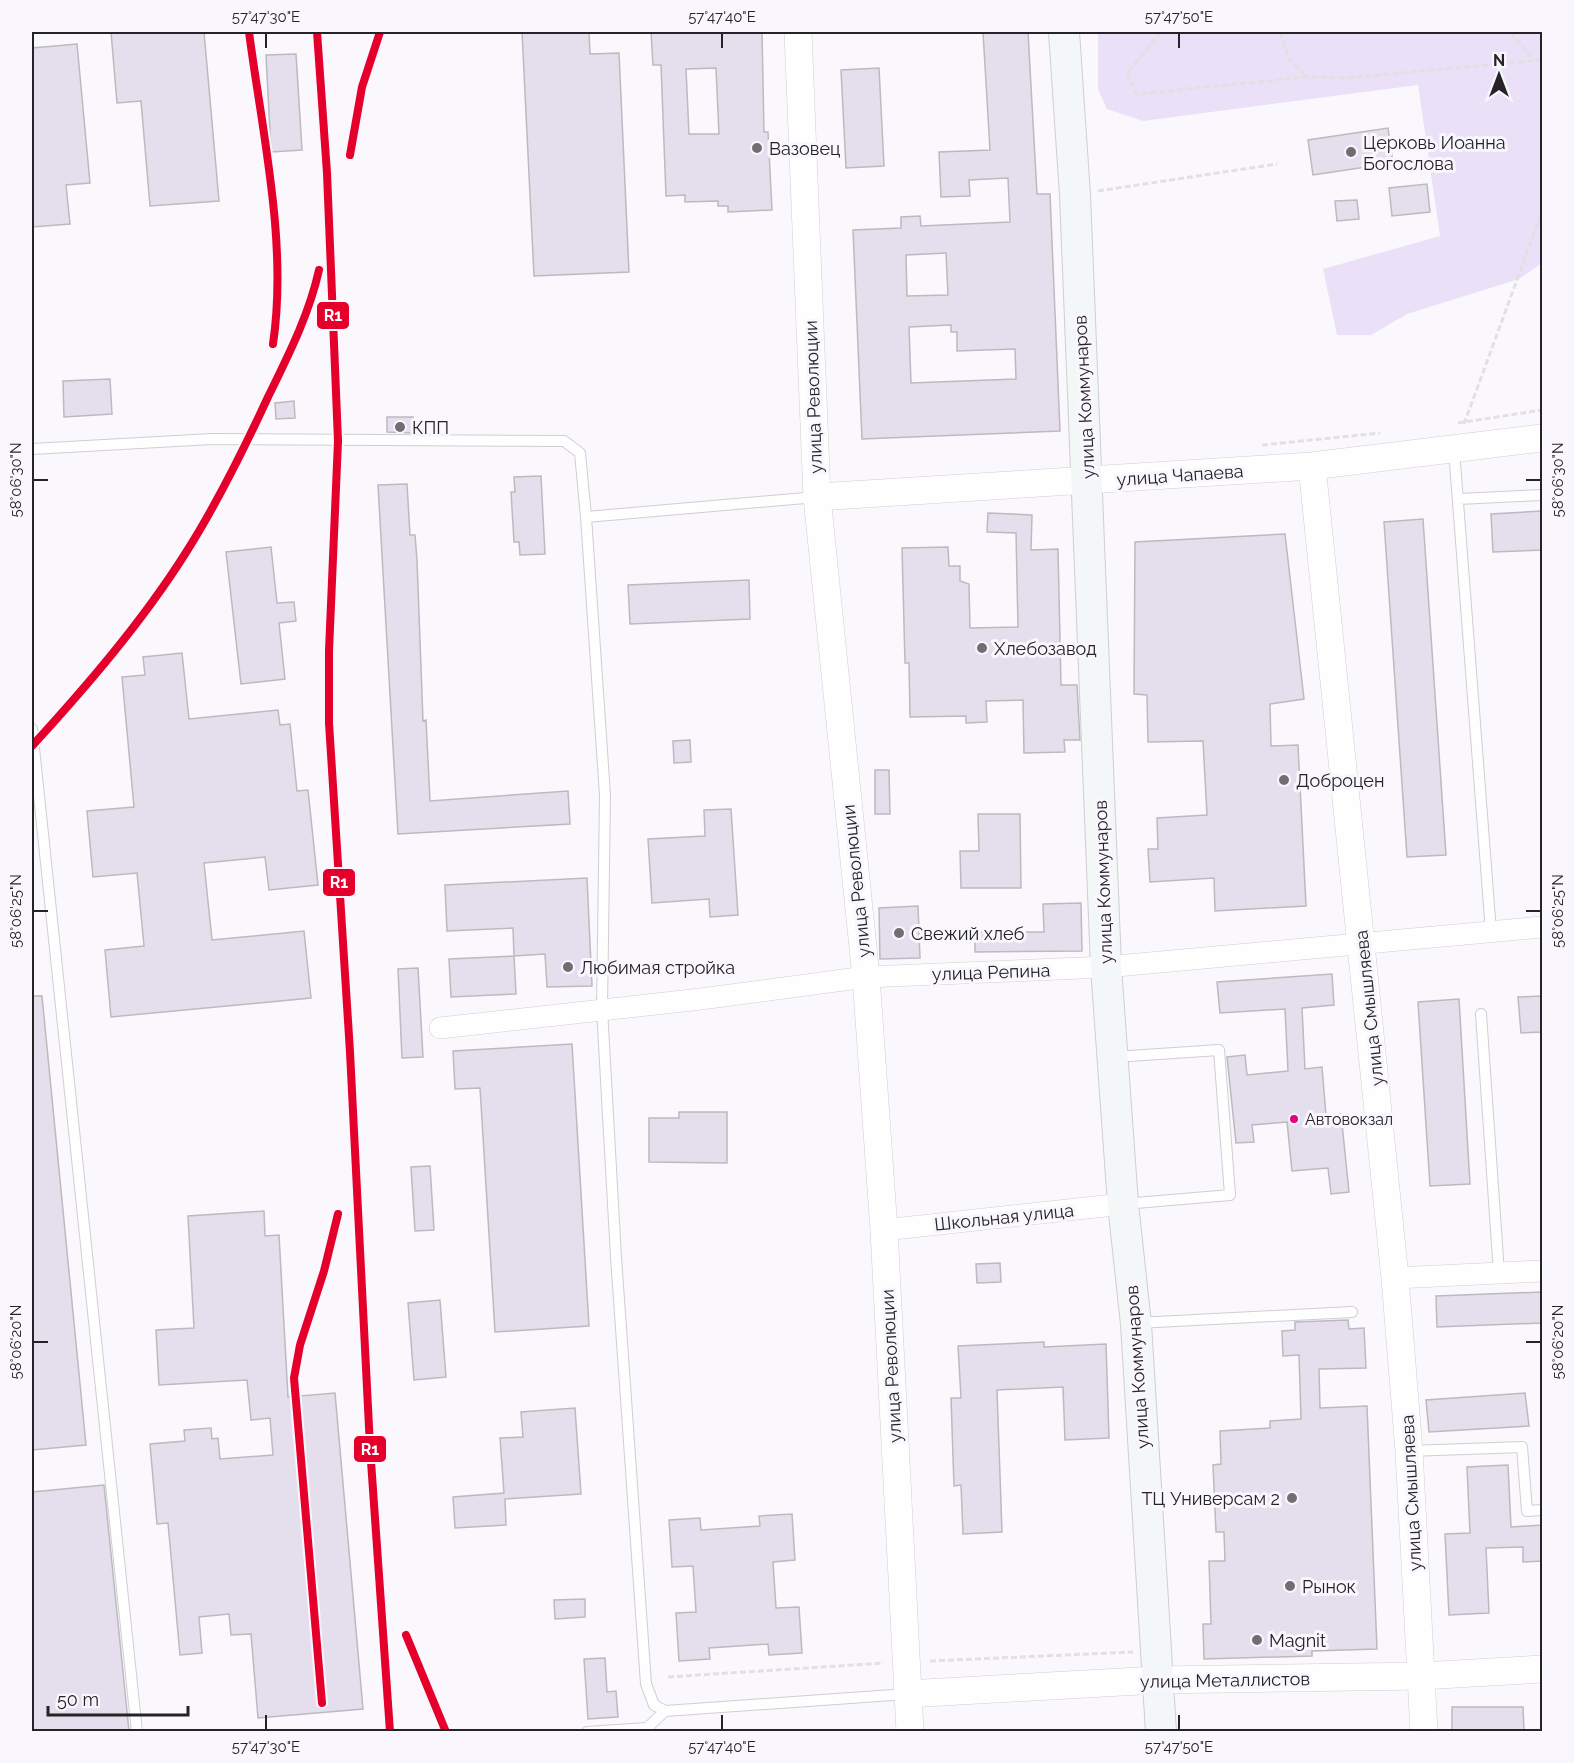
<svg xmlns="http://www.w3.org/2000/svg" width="1574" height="1763" font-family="Raleway,sans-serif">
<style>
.green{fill:#eae1f8}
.building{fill:#e5dfed;stroke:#bbbabe;stroke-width:1.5;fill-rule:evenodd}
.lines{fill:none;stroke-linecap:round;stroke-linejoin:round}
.service-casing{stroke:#d0ced2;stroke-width:12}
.minor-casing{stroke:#d0ced2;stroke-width:22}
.tertiary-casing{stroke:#d0ced2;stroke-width:28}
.secondary-casing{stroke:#d0ced2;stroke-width:32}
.path{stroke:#e1e0e2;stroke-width:3;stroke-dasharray:6 3;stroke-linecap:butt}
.service{stroke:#fefeff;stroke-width:10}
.minor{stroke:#fefeff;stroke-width:21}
.tertiary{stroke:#fefeff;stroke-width:27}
.secondary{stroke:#f4f7f7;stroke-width:30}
.rail-1-casing{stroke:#f9f6fe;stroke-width:12}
.rail-1{stroke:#e4002b;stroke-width:8}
.ticks{fill:none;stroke:#242328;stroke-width:2}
.poi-dot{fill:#6f6e72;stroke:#f9f6fe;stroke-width:2}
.bus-dot{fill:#e5007d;stroke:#f9f6fe;stroke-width:2}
.labels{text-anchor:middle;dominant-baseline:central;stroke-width:6;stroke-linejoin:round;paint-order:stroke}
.bus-label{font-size:16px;fill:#242328;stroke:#f9f6fe;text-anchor:start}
.poi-label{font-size:18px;fill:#242328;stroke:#f9f6fe;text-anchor:start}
.street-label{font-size:18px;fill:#242328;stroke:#f9f6fe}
.line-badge{stroke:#f9f6fe;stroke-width:2}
.badge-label{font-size:16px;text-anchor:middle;font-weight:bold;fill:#fff}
.neatline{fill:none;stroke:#242328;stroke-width:2}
.ticks-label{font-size:15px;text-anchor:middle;fill:#242328}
</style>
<rect width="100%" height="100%" fill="#faf8fc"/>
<path class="green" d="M1098,32H1542V263L1519,279L1407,314L1371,335H1337L1323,269L1440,236L1418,85L1143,121L1107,109L1098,89Z"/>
<path class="building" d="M111,32H204L219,201L150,206L141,101L117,103Z
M522,32H589L590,54L619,53L629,272L534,276Z
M651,32H762L764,132H768L772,210L728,212V206H718V201L685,202V195L666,196L661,65H653ZM716,68L719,134H689L686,69Z
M983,32H1028L1037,194H1050L1060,431L862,439L853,230L901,228V217L920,216L921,226L1010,222L1008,178L969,180L970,196L941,197L939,152L990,150ZM946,253L948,295L907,296L906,255ZM951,325V332H957V351L1015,349L1016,379L911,383L909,327Z
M77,44L90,183L66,185L70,224L32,227V48Z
M296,54L302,150L271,152L266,55Z
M879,68L884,166L846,168L841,70Z
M1388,128L1393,163L1313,175L1308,140Z
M1427,184L1430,212L1392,216L1389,188Z
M1357,200L1359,219L1337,221L1335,201Z
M110,379L112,414L64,417L63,381Z
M294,401L295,418L276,419L275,403Z
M387,417H413V433L387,432Z
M541,476L545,554L520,555L519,542H514L511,492H515L514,477Z
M407,484L410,535H415L417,560L423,721L426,720L430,801L568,791L570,824L398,834L378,485Z
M1542,511V550L1493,552L1491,514Z
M988,513L1032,515L1031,550L1058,549L1061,685H1077L1080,740H1064L1065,752L1024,753L1023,700L986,701L987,722L966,723V716L910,717L909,663H905L902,548L948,547L949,566H960V581L969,584L970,628L1018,627L1016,533L987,532Z
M1423,519L1446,855L1407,857L1384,522Z
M1285,534L1304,699L1270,704L1271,746L1298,745L1306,906L1215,911L1214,878L1150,882L1148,849H1158L1157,818L1207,815L1203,741L1148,742L1147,695L1134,694L1135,542Z
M271,547L277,603L294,602L296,621L279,623L285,679L241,684L226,552Z
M749,580L750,619L630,624L628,585Z
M182,653L189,719L278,710L280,725L290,724L297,791L308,790L318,885L269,890L265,857L204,863L212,940L304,931L311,998L111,1017L105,950L144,946L137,873L93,877L87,811L134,807L122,677L145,675L143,657Z
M690,740L691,762L674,763L673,741Z
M875,770H889L890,814H875Z
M731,809L738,915L710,917L709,899L652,903L648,839L705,836L704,810Z
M978,814H1020L1021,888H961L960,851H979Z
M587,878L592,986L547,987L545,954L514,956L513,928L447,931L445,885Z
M1081,903L1082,951L975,952V932H1044L1043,904Z
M918,906L920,958L880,959L879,908Z
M514,956L516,994L451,997L449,959Z
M418,968L423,1057L402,1058L398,969Z
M1332,974L1334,1005L1302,1008L1305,1069L1322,1067L1326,1115L1341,1114L1349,1192L1331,1194L1328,1168L1292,1171L1287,1122L1252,1125L1254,1142L1236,1143L1227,1057L1245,1055L1247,1075L1288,1071L1285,1009L1220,1013L1217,982Z
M32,996H42L86,1445L32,1450Z
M1542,996V1032L1521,1033L1518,997Z
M1459,999L1470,1184L1430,1186L1418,1002Z
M572,1044L589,1326L495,1332L480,1088L455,1089L453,1051Z
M679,1112H727V1163L649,1162V1118H679Z
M430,1166L434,1230L415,1231L411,1167Z
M264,1211L265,1236L279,1235L288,1397L335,1393L363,1709L258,1718L251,1634L231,1635L229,1614L199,1617L202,1653L180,1655L168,1523L157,1524L150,1444L185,1441L184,1430L211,1428L212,1439L218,1438L220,1459L273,1455L270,1418L251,1420L247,1380L159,1385L156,1330L194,1328L188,1216Z
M1000,1263L1001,1282L977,1283L976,1264Z
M1542,1292V1323L1437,1327L1436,1296Z
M440,1300L446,1377L414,1380L408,1303Z
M1348,1320L1349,1329L1364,1328L1366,1368L1319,1369L1320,1408L1367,1406L1377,1649L1312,1651V1656L1204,1659L1203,1624H1211L1209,1561H1225L1224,1532H1216L1213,1465L1221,1464L1220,1431L1270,1428V1421L1301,1419L1299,1355L1283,1356L1282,1331L1295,1330V1322Z
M1044,1342V1347L1106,1344L1109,1438L1065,1440L1063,1387L997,1390L1002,1532L963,1534L961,1485L954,1486L951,1398H961L958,1346Z
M1525,1393L1529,1426L1429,1432L1426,1400Z
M575,1408L581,1494L505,1499L506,1525L455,1528L453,1497L504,1493L500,1438L523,1437L521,1412Z
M1508,1465L1511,1527L1542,1525V1561L1523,1562V1547L1486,1548L1489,1613L1449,1615L1445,1534L1470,1533L1467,1467Z
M104,1485L129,1731H32V1492Z
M792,1514L795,1560L773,1562L776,1608L799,1607L802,1653L769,1655L768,1644L709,1648L710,1659L679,1661L676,1613L696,1612L693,1566L672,1567L669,1520L700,1518L701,1530L760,1526L759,1516Z
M585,1599V1617L555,1619L554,1600Z
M605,1658L607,1692L616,1691L618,1717L588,1719L584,1659Z
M1452,1707H1523L1524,1731H1452Z"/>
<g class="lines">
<defs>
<path id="service" d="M32,449L212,439L564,441L580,453L586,517
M1454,450L1491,932
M817,497L586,517L605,795L602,1009L616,1257L646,1684L654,1705L665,1711L907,1694
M1458,499L1542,495
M32,729L137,1732
M1481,1014L1499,1273
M1114,1057L1219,1050L1230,1195L1124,1204
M1137,1323L1352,1312
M1409,1451L1522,1447L1527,1511L1542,1510
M587,1732L647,1728L665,1711"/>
<path id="minor" d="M440,1028L701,999L866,977L1106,967L1542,927
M884,1230L1123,1204
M1395,1278L1542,1271"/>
<path id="tertiary" d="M798,32L817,497L866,977L884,1230L910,1732
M1312,466L1395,1278L1409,1451L1424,1732
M817,497L1312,466L1542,438
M907,1694L1157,1680L1421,1676L1542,1669"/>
<path id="secondary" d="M1064,32L1075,195L1106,967L1123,1204L1136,1324L1161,1732"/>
</defs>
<use href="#service" class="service-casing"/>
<use href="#minor" class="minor-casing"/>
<use href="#tertiary" class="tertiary-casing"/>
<use href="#secondary" class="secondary-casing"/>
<path class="path" d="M1161,32L1127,73L1137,94L1306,77L1345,78L1542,60
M1280,32L1289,59L1306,77
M1510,32L1534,60
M1098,191L1277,164
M1458,423L1542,410
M1464,424L1542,212
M1262,445L1380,433
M930,1661L1133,1652
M668,1677L884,1663"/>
<use href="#service" class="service"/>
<use href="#minor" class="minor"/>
<use href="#tertiary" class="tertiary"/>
<use href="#secondary" class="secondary"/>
<defs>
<path id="rail-1" d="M249,32C262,132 288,244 273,344
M317,32L327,173L338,441L329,651V723L350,1052L370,1447L390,1732
M350,155L362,87L380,32
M32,746C86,687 142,622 185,554C217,504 243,451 268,397C288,356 309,315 319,270
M406,1635L446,1732
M322,1703L294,1378L300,1345L324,1271L338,1214"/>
</defs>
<use href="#rail-1" class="rail-1-casing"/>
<use href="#rail-1" class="rail-1"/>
</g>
<path class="ticks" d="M266,33V48M722,33V48M1179,33V48M33,480H48M1526,480H1541M33,911H48M1526,911H1541M33,1342H48M1526,1342H1541M266,1715V1730M722,1715V1730M1179,1715V1730"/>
<g class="poi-dot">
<circle cx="757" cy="148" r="6"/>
<circle cx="1351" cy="152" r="6"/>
<circle cx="400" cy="427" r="6"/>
<circle cx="982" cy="648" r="6"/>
<circle cx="1284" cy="780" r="6"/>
<circle cx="899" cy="933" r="6"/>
<circle cx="568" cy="967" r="6"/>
<circle cx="1292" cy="1498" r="6"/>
<circle cx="1290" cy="1586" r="6"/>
<circle cx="1257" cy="1640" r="6"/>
</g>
<circle class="bus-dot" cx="1294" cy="1119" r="5"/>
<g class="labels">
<g class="bus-label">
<text x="1305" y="1119">Автовокзал</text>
</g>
<g class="poi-label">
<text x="1363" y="142">Церковь Иоанна<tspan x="1363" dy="21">Богослова</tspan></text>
<text x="769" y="148">Вазовец</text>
<text x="412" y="427">КПП</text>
<text x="994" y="648">Хлебозавод</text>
<text x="1296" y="780">Доброцен</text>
<text x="911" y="933">Свежий хлеб</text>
<text x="580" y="967">Любимая стройка</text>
<text x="1280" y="1498" text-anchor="end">ТЦ Универсам 2</text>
<text x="1302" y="1586">Рынок</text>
<text x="1269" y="1640">Magnit</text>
</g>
<g class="street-label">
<text transform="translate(813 397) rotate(-92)">улица Революции</text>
<text transform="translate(1084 397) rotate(-93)">улица Коммунаров</text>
<text transform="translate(1180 475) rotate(-4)">улица Чапаева</text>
<text transform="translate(856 881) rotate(-96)">улица Революции</text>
<text transform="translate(1103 882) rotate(-92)">улица Коммунаров</text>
<text transform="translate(991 972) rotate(-2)">улица Репина</text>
<text transform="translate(1369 1008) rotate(-96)">улица Смышляева</text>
<text transform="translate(1004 1217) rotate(-6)">Школьная улица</text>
<text transform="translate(891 1366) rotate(-93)">улица Революции</text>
<text transform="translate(1137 1367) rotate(-94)">улица Коммунаров</text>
<text transform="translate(1411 1493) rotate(-93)">улица Смышляева</text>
<text transform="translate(1225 1680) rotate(-1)">улица Металлистов</text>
</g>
</g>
<g class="line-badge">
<rect x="316" y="301" width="34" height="29" rx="6" fill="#e4002b"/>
<rect x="322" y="868" width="34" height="29" rx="6" fill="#e4002b"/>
<rect x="353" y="1435" width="34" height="28" rx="6" fill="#e4002b"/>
</g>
<g class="badge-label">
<text x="333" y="321">R1</text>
<text x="339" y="888">R1</text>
<text x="370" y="1455">R1</text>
</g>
<rect width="1574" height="1763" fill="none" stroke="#f9f6fe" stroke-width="66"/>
<g transform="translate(1499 75)" stroke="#f9f6fe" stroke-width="4.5" paint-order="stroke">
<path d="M0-4.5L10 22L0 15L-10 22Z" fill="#242328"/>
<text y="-9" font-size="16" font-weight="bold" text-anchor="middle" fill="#242328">N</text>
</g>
<path d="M48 1706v9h140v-9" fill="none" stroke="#242328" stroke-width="3"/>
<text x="57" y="1706" font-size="18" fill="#242328" stroke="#f9f6fe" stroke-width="4.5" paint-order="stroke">50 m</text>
<rect x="33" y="33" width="1508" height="1697" class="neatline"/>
<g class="ticks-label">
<text x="266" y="22">57°47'30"E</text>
<text x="722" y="22">57°47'40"E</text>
<text x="1179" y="22">57°47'50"E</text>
<text transform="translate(16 480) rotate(-90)" y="5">58°06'30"N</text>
<text transform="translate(1558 480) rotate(-90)" y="5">58°06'30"N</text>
<text transform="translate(16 911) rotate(-90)" y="5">58°06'25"N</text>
<text transform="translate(1558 911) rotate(-90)" y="5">58°06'25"N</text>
<text transform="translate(16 1342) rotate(-90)" y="5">58°06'20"N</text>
<text transform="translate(1558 1342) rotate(-90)" y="5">58°06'20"N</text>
<text x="266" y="1752">57°47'30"E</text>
<text x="722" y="1752">57°47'40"E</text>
<text x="1179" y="1752">57°47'50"E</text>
</g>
</svg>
